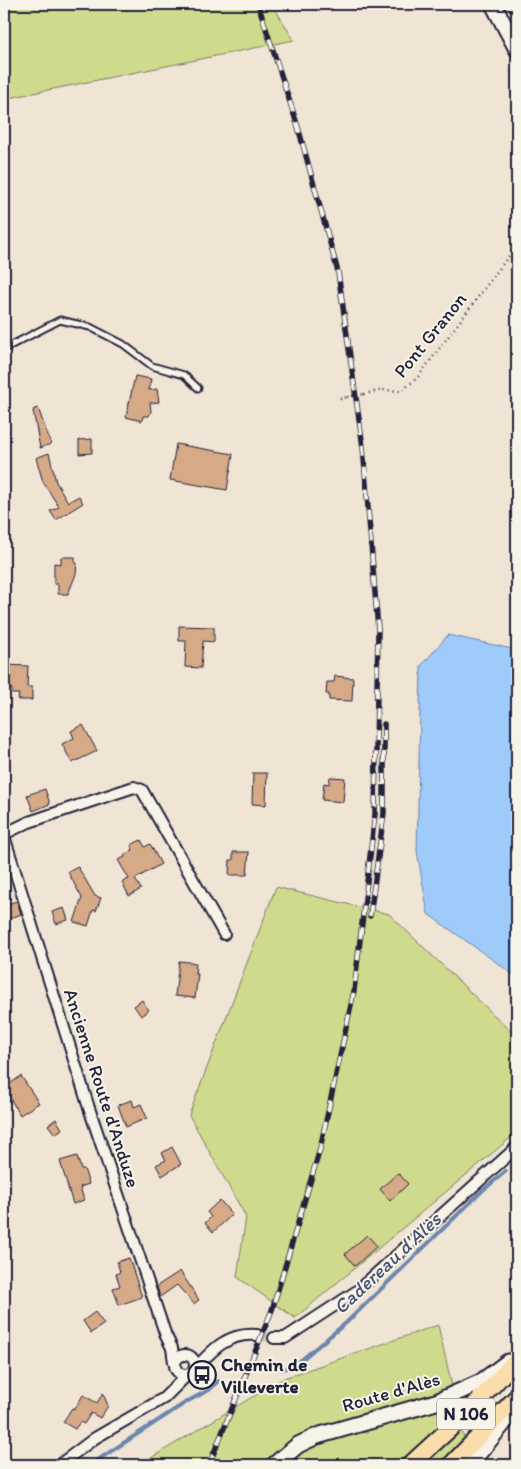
<svg xmlns="http://www.w3.org/2000/svg" width="521" height="1469" font-family="Itim,sans-serif">
<style>
.green{fill:#cfda8d;stroke:#787e64}
.water{fill:#9ecbf9;stroke:#6c87ad}
.lines{fill:none;stroke-linecap:round;stroke-linejoin:round}
.stream{stroke:#6c87ad;stroke-width:4}
.building{fill:#d6a987;stroke:#22223b}
.street-tunnel{stroke:#c7bdb6;stroke-width:10;stroke-dasharray:10 5;stroke-linecap:butt}
.lane-casing{stroke:#22223b;stroke-width:9}
.street-casing{stroke:#22223b;stroke-width:14}
.secondary-casing{stroke:#22223b;stroke-width:19}
.primary-casing{stroke:#22223b;stroke-width:20}
.path{stroke:#22223b;stroke-width:2.5;stroke-dasharray:1 4;stroke-linecap:butt}
.lane{stroke:#f7f3e8;stroke-width:5}
.street{stroke:#f7f3e8;stroke-width:10}
.secondary{stroke:#f7f3e8;stroke-width:15}
.primary{stroke:#faddab;stroke-width:16}
.rail-casing{stroke:#22223b;stroke-width:5.5}
.rail{stroke:#f7f3e8;stroke-width:4;stroke-dasharray:11;stroke-linecap:butt}
.path-bridge{stroke:#22223b;stroke-width:2.5;stroke-dasharray:1 4;stroke-linecap:butt}
.labels{text-anchor:middle;dominant-baseline:central;stroke-width:4;stroke-linejoin:round;paint-order:stroke}
.shield{fill:#f7f3e8;stroke:#62616f;stroke-width:1}
.shield-label{font-size:18px;font-weight:bold;fill:#22223b}
.street-label{font-size:19px;fill:#22223b;stroke:#f7f3e8}
.poi-label{font-size:19px;font-weight:bold;fill:#22223b;stroke:#f7f3e8;text-anchor:start}
.water-label{font-size:20px;font-style:italic;fill:#475574;stroke:#f7f3e8}
</style>
<rect width="100%" height="100%" fill="#f0e4d5"/>
<filter id="ink" filterUnits="userSpaceOnUse"><feTurbulence type="fractalNoise" baseFrequency=".02" numOctaves="2"/><feDisplacementMap in="SourceGraphic" scale="10" xChannelSelector="R" yChannelSelector="G"/><feConvolveMatrix kernelMatrix="1 2 1 2 8 2 1 2 1" color-interpolation-filters="sRGB"/></filter>
<g filter="url(#ink)">
<path class="green" d="M4,4H272L294,40L4,99Z
M276,887L389,914L517,1037V1113L514,1135L295,1318L237,1277L246,1217L189,1115Z
M438,1325L470,1465H139L284,1378Z"/>
<path class="water" d="M448,635L517,650V977L428,914L417,851L421,666Z"/>
<g class="lines">
<path class="stream" d="M516,4L517,7
M282,1369L294,1366L347,1322L482,1191L506,1171
M90,1465L188,1401L209,1390L218,1381"/>
</g>
<path class="building" d="M135,376L151,379L149,390L157,389L159,402L150,403L151,411L149,416H143L142,421L126,417Z
M38,408L51,444L40,448L33,410Z
M92,439V453L79,454V440Z
M176,444L233,454L227,490L170,480Z
M49,453L56,482L68,502L79,496L83,503L56,520L50,511L59,507L43,482L36,458Z
M61,557H75V563H77L76,574L68,594H58V584H54V563L61,564Z
M179,626L214,627V642L203,641L201,668L185,667L186,641H179Z
M4,665L28,666L27,687H32V700H18L19,694H12V689H8V686H4Z
M335,676L353,678L352,701L329,700V694H326L327,682H334Z
M83,725L97,751L72,763L62,744L74,738L71,731Z
M253,773H267L266,805L252,804Z
M330,777L345,778L343,802L322,800L324,783L329,784Z
M45,789L50,804L33,811L27,795Z
M141,840L145,847L150,844L161,864L135,879L141,889L129,896L122,882L129,879L118,860L125,857L124,855L133,850L131,845Z
M233,852H249L247,875H229L230,860H233Z
M78,867L95,896L101,898L96,911L93,910L88,926L74,922L82,898L68,872Z
M17,901L21,914L4,921V905Z
M64,908L68,920L56,924L52,912Z
M179,961L196,963L195,974H198L195,998L175,996Z
M142,1000L149,1010L141,1016L134,1006Z
M21,1076L39,1103L20,1115L4,1088Z
M132,1100L134,1107L141,1104L147,1118L126,1127L118,1105Z
M56,1119L62,1129L55,1134L48,1125Z
M172,1147L181,1164L162,1176L156,1165L166,1160L162,1153Z
M77,1156L81,1169H84L89,1184L80,1187L84,1200L73,1204L60,1161Z
M398,1173L408,1184L390,1201L380,1189Z
M220,1200L232,1215L213,1232L205,1223L211,1217L207,1212Z
M367,1235L377,1246L355,1266L345,1254Z
M129,1258L142,1297L119,1305L113,1288L120,1286L116,1274L120,1272L117,1262Z
M180,1271L199,1300L194,1304L177,1285L160,1297L157,1286Z
M95,1312L104,1324L91,1333L83,1321Z
M103,1393L108,1406L100,1418L91,1413L84,1424L80,1422L75,1429L63,1422L72,1408L74,1410L83,1395L97,1403Z"/>
<g class="lines">
<path class="street-tunnel" d="M257,1335L274,1338"/>
<defs>
<path id="lane" d="M4,349L60,320L90,327L123,344L152,366L184,375L198,388"/>
<path id="street" d="M4,834L29,822L134,787L142,790L224,934
M4,836L89,1108L166,1336L172,1348L174,1362
M274,1338H285L357,1291L517,1147
M175 1365a10 10 0 1 1 20 0a10 10 0 1 1-20 0Z
M194,1370C212,1350 228,1332 257,1335
M59,1465L95,1438L164,1398L186,1376"/>
<path id="secondary" d="M493,4L517,49
M274,1465L298,1445L317,1436L436,1402L481,1382L508,1362
M469,1465L517,1407"/>
<path id="primary" d="M410,1465L469,1411L517,1359
M451,1465L517,1397"/>
</defs>
<use href="#lane" class="lane-casing"/>
<use href="#street" class="street-casing"/>
<use href="#secondary" class="secondary-casing"/>
<use href="#primary" class="primary-casing"/>
<path class="path" d="M364,394L383,390L402,391L418,377L517,245
M340,399L347,397"/>
<use href="#lane" class="lane"/>
<use href="#street" class="street"/>
<use href="#secondary" class="secondary"/>
<use href="#primary" class="primary"/>
<defs>
<path id="rail" d="M370,916L384,813V724
M209,1465L272,1310L320,1149L354,991L375,814L378,629L363,447L338,272L298,127L258,4"/>
</defs>
<use href="#rail" class="rail-casing"/>
<use href="#rail" class="rail"/>
<path class="path-bridge" d="M347,397L364,394"/>
</g>
</g>
<defs>
<symbol id="bus-ring" viewBox="-11 -11 22 22"><circle r="9.5" fill="#f7f3e8" stroke="#22223b" stroke-width="1.5"/><path d="M-5-6H5V4H4V6H2V4H-2V6H-4V4H-5ZM-3.5-4V0h7V-4ZM-3.5 1.2v1.5H-2V1.2ZM2 1.2v1.5H3.5V1.2Z" fill="#22223b"/></symbol>
</defs>
<g fill-rule="evenodd">
<use href="#bus-ring" x="186" y="1359" width="32" height="32"/>
</g>
<g class="labels">
<rect class="shield" x="437" y="1398.5" width="58" height="31" rx="4"/>
<g class="shield-label">
<text x="466" y="1414">N 106</text>
</g>
<g class="street-label">
<text transform="translate(430 335) rotate(-51)">Pont Granon</text>
<text transform="translate(102 1088) rotate(72)">Ancienne Route d'Anduze</text>
<text transform="translate(391 1392) rotate(-16)">Route d'Alès</text>
</g>
<g class="poi-label">
<text x="221" y="1364">Chemin de<tspan x="221" dy="22">Villeverte</tspan></text>
</g>
<g class="water-label">
<text transform="translate(387 1263) rotate(-43)">Cadereau d'Alès</text>
</g>
</g>
<rect width="521" height="1469" fill="none" stroke="#f7f3e8" stroke-width="20"/>
<rect x="10" y="10" width="501" height="1449" fill="none" stroke="#22223b" stroke-width="2" filter="url(#ink)"/>
</svg>
